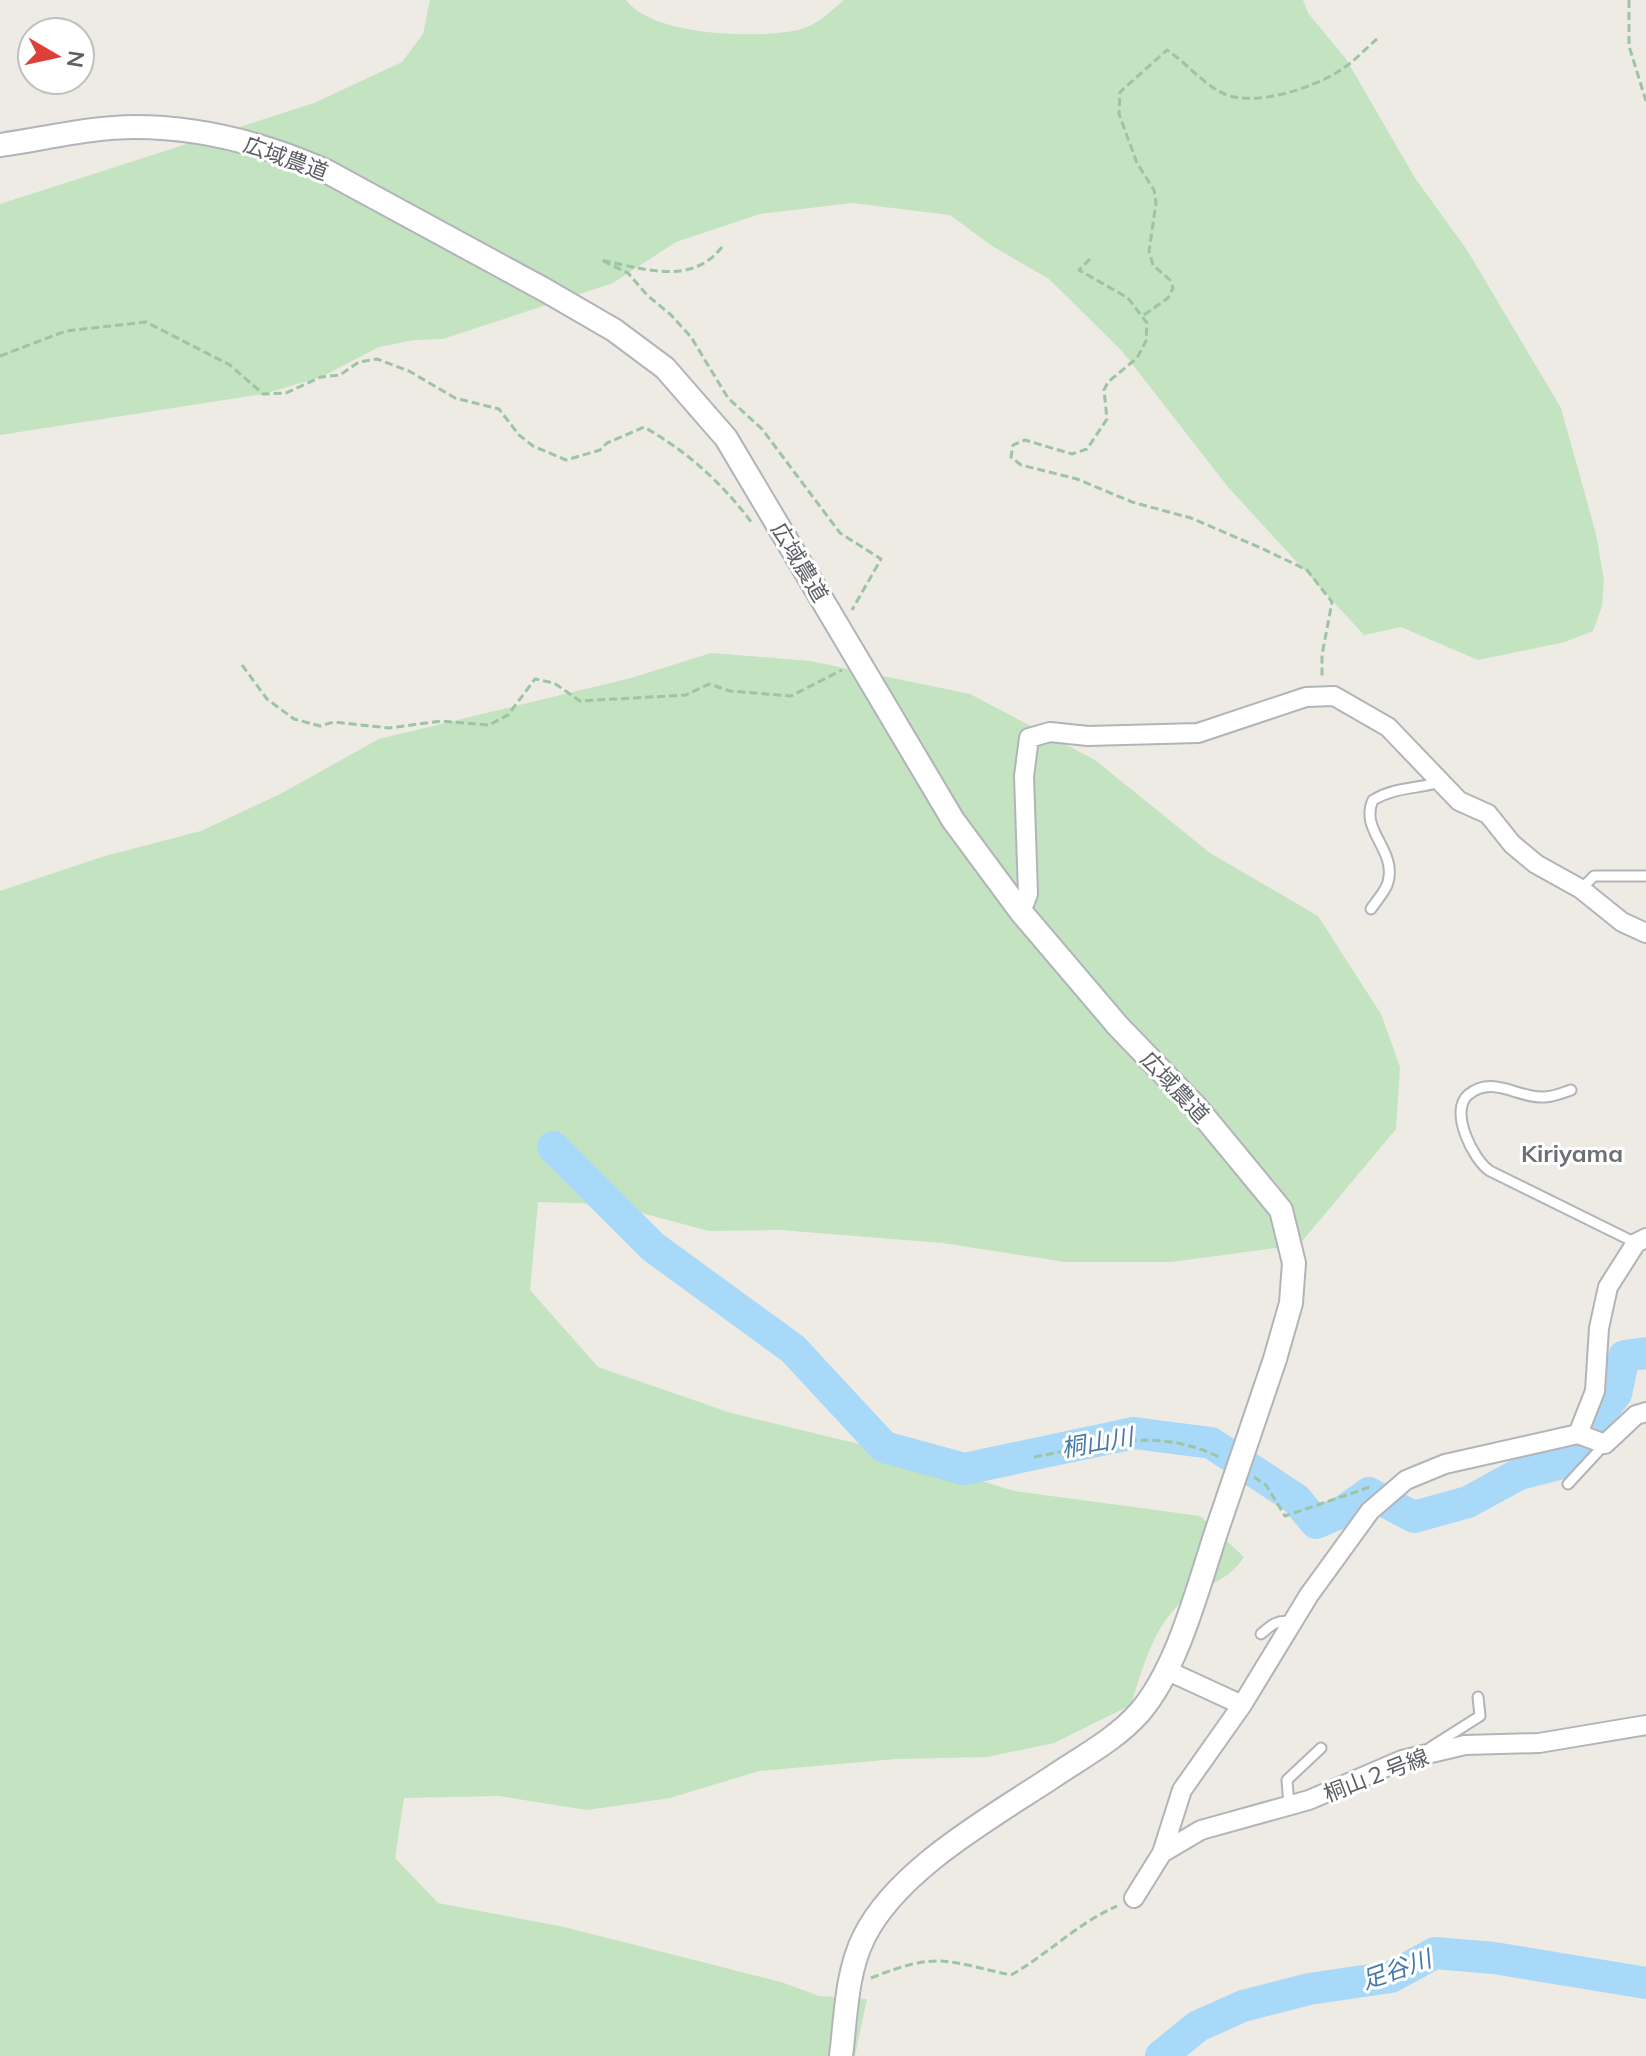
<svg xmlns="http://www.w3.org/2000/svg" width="1646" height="2056" font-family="Mulish,'Noto Sans JP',sans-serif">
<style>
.green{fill:#c3e3c1}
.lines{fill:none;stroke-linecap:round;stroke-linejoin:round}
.river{stroke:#a8d9f9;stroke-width:32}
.service-casing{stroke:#b1b4b8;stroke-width:13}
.minor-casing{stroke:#b1b4b8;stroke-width:22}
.tertiary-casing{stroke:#b1b4b8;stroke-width:26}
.path{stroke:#9cc4a5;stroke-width:3;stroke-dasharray:8 4;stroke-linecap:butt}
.service{stroke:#fff;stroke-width:9}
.minor{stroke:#fff;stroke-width:18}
.tertiary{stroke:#fff;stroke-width:22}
.tertiary-bridge-casing{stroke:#b1b4b8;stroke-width:26;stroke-linecap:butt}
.tertiary-bridge{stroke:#fff;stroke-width:22}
.labels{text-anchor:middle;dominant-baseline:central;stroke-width:6;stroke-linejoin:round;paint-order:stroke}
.street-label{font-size:22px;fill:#5c5f63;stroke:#fff}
.neighbourhood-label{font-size:24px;font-weight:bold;fill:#6d7175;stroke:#fff}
.water-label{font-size:24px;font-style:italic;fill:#467aaa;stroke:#fff}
</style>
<rect width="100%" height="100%" fill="#edebe4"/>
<path class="green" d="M430,0H626C652,36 756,39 798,30C816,26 831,11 844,0H1303L1308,13L1346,59L1415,178L1467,250L1561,408L1596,534L1604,580L1602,606L1593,631L1565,642L1478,660L1401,627L1364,635L1228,487L1122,351L1049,279L992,246L950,215L852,203L760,214L676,242L613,283L443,339L414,340L379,347L321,377L263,394L0,435V204L314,103L402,62L423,34Z
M711,653L810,661L970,694L1095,760L1210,853L1318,916L1381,1014L1400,1067L1396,1129L1299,1245L1171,1262H1065L943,1243L780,1230L709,1231L608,1204L538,1202L530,1290L598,1367L731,1413L871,1447L1014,1491L1200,1516L1244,1557C1225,1586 1201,1583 1179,1604C1152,1631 1142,1670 1131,1705L1054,1743L987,1757L896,1759L759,1771L670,1798L587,1810L499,1796L404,1798L395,1858L438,1903L564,1927L781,1982L819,1996L867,1999L855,2056H0V891L105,856L201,831L282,793L379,739L631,678Z"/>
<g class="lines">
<path class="river" d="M553,1147L653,1247L793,1349L884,1447L964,1469L1134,1433L1211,1443L1296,1499L1316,1523L1342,1512L1369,1493L1414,1517L1468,1502L1519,1474L1559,1464L1616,1394L1624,1356L1646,1353
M1161,2056L1198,2026L1243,2006L1309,1989L1391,1977L1435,1953L1494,1958L1646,1983"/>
<defs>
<path id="service" d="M1581,889L1594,876H1646
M1371,909C1376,901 1386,891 1388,882C1397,850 1359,830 1373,800C1395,787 1416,789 1441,782
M1571,1090C1562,1093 1551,1098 1541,1097C1516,1097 1492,1075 1468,1095C1449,1111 1473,1160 1490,1171L1636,1243
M1568,1484L1605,1444
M1261,1634C1271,1625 1278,1619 1291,1622
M1431,1747L1480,1716L1478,1697
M1289,1806L1287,1780L1321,1748"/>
<path id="minor" d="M1021,912L1028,894L1024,776L1029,738L1050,732L1088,736L1198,733L1306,697L1334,696L1388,727L1459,801L1488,814L1512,844L1536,864L1581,889L1622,922L1646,933
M1578,1434L1605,1444L1636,1415L1646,1412
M1166,1670L1242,1705
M1162,1853L1201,1830L1309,1800L1402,1760L1465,1745L1539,1743L1646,1725
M1134,1898L1162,1853L1182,1790L1242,1705L1309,1595L1370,1511L1406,1480L1445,1464L1578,1434L1595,1391L1599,1328L1608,1287L1636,1243L1646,1238"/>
<path id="tertiary" d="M0,145C44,139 91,127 135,127C202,127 265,144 326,171L545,290L614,330L665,368L726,438L953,820L1021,912L1118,1026L1197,1108L1281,1210L1294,1263L1291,1303L1275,1359
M841,2056C846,2017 846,1973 864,1937C897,1870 990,1818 1051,1778C1080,1758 1115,1740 1139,1713C1180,1666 1200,1578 1221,1518"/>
</defs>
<use href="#service" class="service-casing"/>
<use href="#minor" class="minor-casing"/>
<use href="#tertiary" class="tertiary-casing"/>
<path class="path" d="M1629,0V46L1646,101
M722,247C692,286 644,269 601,260L628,273L647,295L671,315L691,337L728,398L762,429L840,533L881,559L852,610
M1090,259L1079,270L1128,298L1147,323L1146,341L1137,358L1108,382L1104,390L1107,419L1087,449L1072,454L1025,440L1013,445L1011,457L1021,465L1077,479L1132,502L1191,518L1261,548L1307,570L1332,602L1322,655V677
M1144,315L1168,298L1173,288L1170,280L1153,265L1149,251L1156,203L1154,190L1137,163L1119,114L1120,92L1167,50C1187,63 1204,86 1227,95C1257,106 1313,88 1339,71C1353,63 1365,49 1377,39
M0,356L66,331L146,322L230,365L263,394L286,393L321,377L340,375L359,362L377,359L409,371L455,398L499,409L519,435L533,446L566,460L600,450L607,443L644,427C688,452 722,483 752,523
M242,665L267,699L294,719L320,726L334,722L389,728L441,721L489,725L508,715L535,679L554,683L580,701L686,695L709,684L730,691L791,696L842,670
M1034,1457C1100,1445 1156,1426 1219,1457
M1254,1477L1266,1485L1285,1516L1373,1486
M871,1978C939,1951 945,1961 1011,1975C1048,1954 1078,1923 1117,1906"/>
<use href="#service" class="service"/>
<use href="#minor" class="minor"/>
<use href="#tertiary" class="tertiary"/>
<defs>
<path id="tertiary-bridge" d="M1221,1518L1275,1359"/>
</defs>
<use href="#tertiary-bridge" class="tertiary-bridge-casing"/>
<use href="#tertiary-bridge" class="tertiary-bridge"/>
</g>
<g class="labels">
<g class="street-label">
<text transform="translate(286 158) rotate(20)">広域農道</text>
<text transform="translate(800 562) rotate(59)">広域農道</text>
<text transform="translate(1175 1087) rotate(47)">広域農道</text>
<text transform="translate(1376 1775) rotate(-21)">桐山２号線</text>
</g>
<g class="neighbourhood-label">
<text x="1572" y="1153">Kiriyama</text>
</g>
<g class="water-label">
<text transform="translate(1097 1442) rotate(-10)">桐山川</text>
<text transform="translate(1396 1969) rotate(-19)">足谷川</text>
</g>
</g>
<g transform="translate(56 56) rotate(99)"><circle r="38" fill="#ffffff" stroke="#bebfc1" stroke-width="2"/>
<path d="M0-6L14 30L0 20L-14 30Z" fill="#de4039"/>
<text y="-12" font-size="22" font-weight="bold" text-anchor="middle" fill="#5c5f63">N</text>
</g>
</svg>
